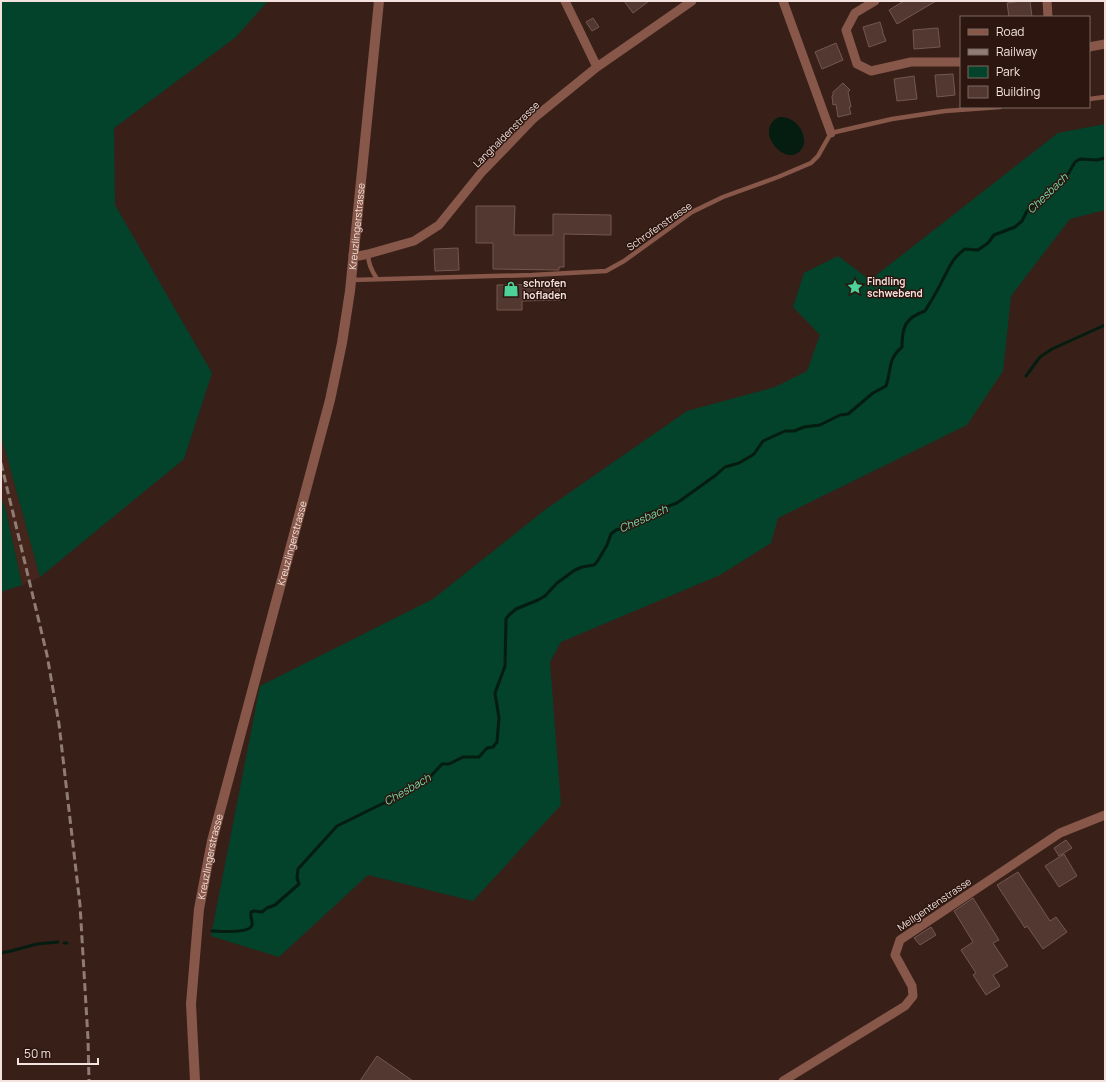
<svg xmlns="http://www.w3.org/2000/svg" width="1106" height="1082" font-family="Manrope,sans-serif">
<style>
.built{fill:#45261d}
.green{fill:#03422b}
.water{fill:#051c11}
.lines{fill:none;stroke-linecap:round;stroke-linejoin:round}
.stream{stroke:#051c11;stroke-width:3}
.building{fill:#523831;stroke:#74574f}
.service{stroke:#875749;stroke-width:4.5}
.minor{stroke:#875749;stroke-width:9}
.tertiary{stroke:#875749;stroke-width:10}
.rail{stroke:#907b75;stroke-width:3;stroke-dasharray:8 4;stroke-linecap:butt}
.labels{text-anchor:middle;dominant-baseline:central;stroke-width:3;stroke-linejoin:round;paint-order:stroke}
.street-label{font-size:10px;fill:#f3e2dd;stroke:#2d160f}
.poi-label{font-size:10px;font-weight:bold;fill:#f3e2dd;stroke:#2d160f;text-anchor:start}
.water-label{font-size:11px;font-style:italic;fill:#75ddac;stroke:#2d160f}
</style>
<rect width="100%" height="100%" fill="#382019"/>
<path class="built" d="M1,435L40,577L22,585L7,515L1,495Z"/>
<path class="green" d="M1,1H268L236,37L114,128L115,205L212,373L184,459L40,577L1,435Z
M1105,124V210L1070,219L1011,296L1003,371L967,425L778,518L771,543L720,575L561,642L550,662L561,805L473,901L368,875L279,957L211,936L260,686L433,599L546,509L687,411L775,387L807,371L820,335L793,307L804,273L838,256L870,280L1058,133Z
M1,495L7,515L22,585L1,592Z"/>
<path class="water" d="M779,117C792,116 803,127 804,139C805,143 803,148 800,151C786,167 752,131 779,117Z"/>
<g class="lines">
<path class="stream" d="M1026,376L1040,357L1052,349L1105,325
M212,931C220,931 250,934 252,925C253,920 250,918 251,912L254,911L262,912L267,908L275,905L299,884L297,878L298,869L337,826L396,797L409,786L431,776L442,764H449L463,757H479L487,748L493,747L497,742L499,718L495,693L505,666L506,619L509,615L516,609L538,600L545,596L557,583L575,570L582,567L594,565L597,562L607,545L611,534L616,530L628,527L645,515L677,503L716,475L725,467L739,463L751,456L754,454L763,441L785,431H794L804,427L820,425L840,415L848,414L873,393L886,386C892,369 887,360 902,347C902,327 905,318 925,311C931,301 937,292 942,281C950,267 951,259 965,249L978,250L988,243L994,235L1015,227L1022,221L1027,211L1068,174L1075,162L1080,159L1097,160L1105,158
M64,943H67
M1,953L11,951L37,944L58,942"/>
</g>
<path class="building" d="M624,1H649L633,13Z
M904,1H936L897,24L889,10Z
M1021,1H1030L1032,17H1009L1007,3Z
M593,18L599,27L592,31L586,22Z
M880,22L883,32L882,33H883L886,41L869,47L863,27Z
M938,28L940,47L914,49L913,30Z
M836,43L843,60L822,69L815,52Z
M953,74L955,95L937,97L935,75Z
M914,76L917,99L897,101L894,79Z
M843,83L850,90L848,92L851,107H849L851,114L838,117L836,104L833,105L832,96L833,95V92Z
M476,206H515L514,235H553V214L611,215V235L564,234V267H559V270L493,269V243H476Z
M458,248L459,270L435,271L434,249Z
M559,284L560,300L522,301V310H497V285Z
M1066,840L1072,848L1059,856L1054,848Z
M1064,854L1077,876L1059,887L1045,866Z
M1018,872L1050,921L1056,917L1067,932L1043,949L1027,926L1025,928L997,885Z
M973,898L999,940L993,943L1008,966L993,975L1000,986L986,995L973,975L976,973L961,950L973,942L954,911Z
M931,927L936,935L920,945L914,938Z
M377,1056L413,1081H360Z"/>
<g class="lines">
<path class="service" d="M1089,99L1105,97
M368,254C368,263 371,270 377,279
M351,280L532,275L606,271L624,261L692,212L723,197L778,177L811,163L818,156L831,133L892,119L945,111L1000,107"/>
<path class="minor" d="M565,1L597,67
M783,1L831,133
M875,1L855,13L846,30L857,64L871,71L911,62H961
M1047,1L1048,17
M1089,47L1105,44
M353,255L359,256L368,254L414,241L439,225L481,173L534,118L597,67L692,1
M783,1081L905,1006L913,996L912,986L895,955L900,940L1060,833L1105,815"/>
<path class="tertiary" id="s1" d="M195,1081L191,1004L199,909L212,841L330,400L342,343L350,291L379,1"/>
<path class="rail" d="M1,463L47,655L59,724L80,905L88,1039L89,1081"/>
</g>
<defs>
<symbol id="sight-bare" viewBox="-9 -9 18 18"><path d="M0-6L1.8-2.2L6-1.7L2.9 1.2L3.7 5.4L0 3.3L-3.7 5.4L-2.9 1.2L-6-1.7L-1.8-2.2Z" fill="#4cd39a" stroke="#2d160f" stroke-width="2.5" paint-order="stroke"/></symbol>
<symbol id="shop-bare" viewBox="-9 -9 18 18"><path d="M-5-2.5h2.3a2.7 3.5 0 0 1 5.4 0H5L5.5 6h-11ZM-1.5-2.5h3a1.5 2.3 0 0 0-3 0Z" fill="#4cd39a" stroke="#2d160f" stroke-width="2.5" paint-order="stroke"/></symbol>
</defs>
<g fill-rule="evenodd">
<use href="#sight-bare" x="844" y="276" width="22" height="22"/>
<use href="#shop-bare" x="500" y="278" width="22" height="22"/>
</g>
<g class="labels">
<g class="street-label">
<text transform="translate(506 134) rotate(-45)">Langhaldenstrasse</text>
<text stroke="none"><textPath href="#s1" startOffset="874">Kreuzlingerstrasse</textPath></text>
<text transform="translate(659 226) rotate(-35)">Schrofenstrasse</text>
<text stroke="none"><textPath href="#s1" startOffset="550">Kreuzlingerstrasse</textPath></text>
<text stroke="none"><textPath href="#s1" startOffset="226">Kreuzlingerstrasse</textPath></text>
<text transform="translate(934 904) rotate(-34)">Mellgentenstrasse</text>
</g>
<g class="poi-label">
<text x="867" y="281">Findling<tspan x="867" dy="12">schwebend</tspan></text>
<text x="523" y="283">schrofen<tspan x="523" dy="12">hofladen</tspan></text>
</g>
<g class="water-label">
<text transform="translate(1047 193) rotate(-44)">Chesbach</text>
<text transform="translate(643 518) rotate(-24)">Chesbach</text>
<text transform="translate(407 789) rotate(-30)">Chesbach</text>
</g>
</g>
<rect width="1106" height="1082" fill="none" stroke="#f3e2dd" stroke-width="4"/>
<rect x="960" y="16" width="130" height="92" fill="#2d160f" stroke="#7c6861"/>
<rect x="968" y="29" width="20" height="6" fill="#875749" stroke="#7c6861"/>
<text x="996" y="36" font-size="12" fill="#f3e2dd">Road</text>
<rect x="968" y="49" width="20" height="6" fill="#907b75" stroke="#7c6861"/>
<text x="996" y="56" font-size="12" fill="#f3e2dd">Railway</text>
<rect x="968" y="66" width="20" height="12" fill="#03422b" stroke="#7c6861"/>
<text x="996" y="76" font-size="12" fill="#f3e2dd">Park</text>
<rect x="968" y="86" width="20" height="12" fill="#523831" stroke="#7c6861"/>
<text x="996" y="96" font-size="12" fill="#f3e2dd">Building</text>
<path d="M18 1058v6h80v-6" fill="none" stroke="#f3e2dd" stroke-width="2"/>
<text x="24" y="1058" font-size="12" fill="#f3e2dd" stroke="#2d160f" stroke-width="3" paint-order="stroke">50 m</text>
</svg>
